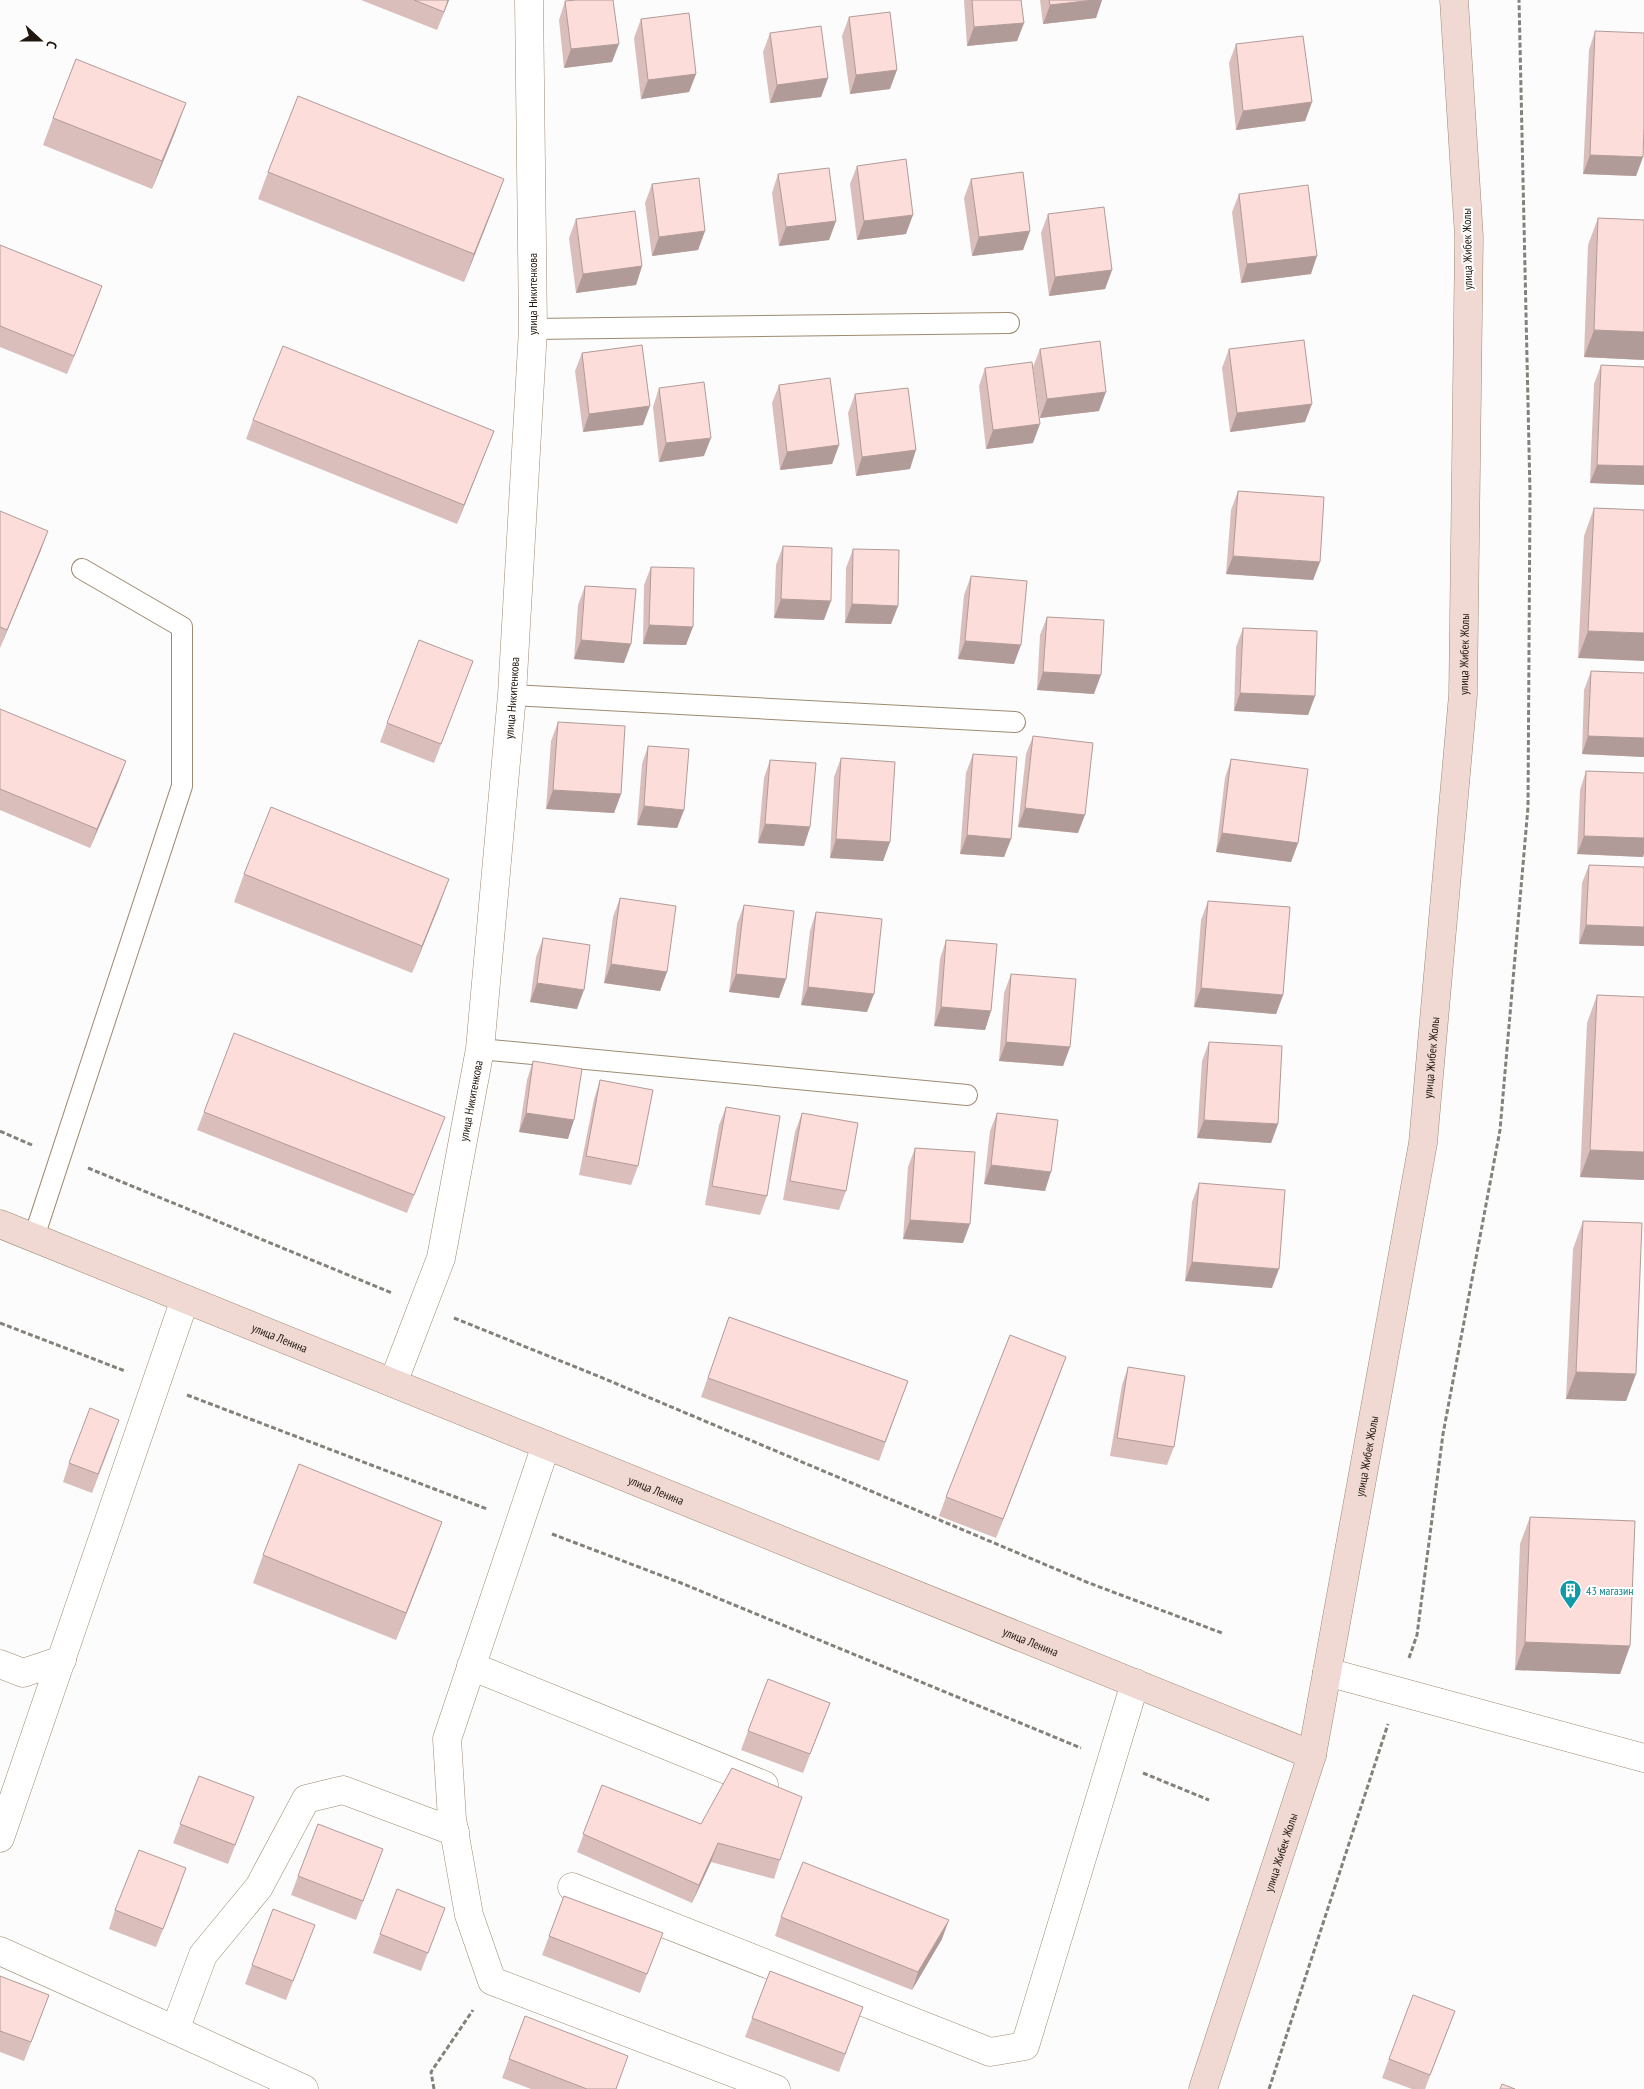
<svg xmlns="http://www.w3.org/2000/svg" width="1644" height="2089" font-family="'PT Sans Narrow',sans-serif">
<style>
.lines{fill:none;stroke-linecap:round;stroke-linejoin:round}
.lane-casing{stroke:#9d8a70;stroke-width:22}
.street-casing{stroke:#9d8a70;stroke-width:29}
.secondary-casing{stroke:#9d8a70;stroke-width:29}
.path{stroke:#84807a;stroke-width:3;stroke-dasharray:5 2.5;stroke-linecap:butt}
.lane{stroke:#fff;stroke-width:20}
.street{stroke:#fff;stroke-width:28}
.secondary{stroke:#f0d9d3;stroke-width:28}
.wall{fill:#dabebb}
.shaded-wall{fill:#b19b99}
.building{fill:#fdddda;stroke:#b19b99}
.labels{text-anchor:middle;dominant-baseline:central;stroke-width:4;stroke-linejoin:round;paint-order:stroke}
.street-label{font-size:12px;fill:#20180e;stroke:#fff}
.culture-label{font-size:12px;fill:#0d838f;stroke:#fff;text-anchor:start}
</style>
<rect width="100%" height="100%" fill="#fcfcfc"/>
<g class="lines">
<defs>
<path id="lane" d="M533,329L1009,323
M512,695L1015,722
M480,1049L967,1095
M34,1237L182,786V627L82,569"/>
<g id="street">
<path id="s1" d="M393,1383L441,1258L480,1049L512,695L533,329L529,0"/>
<path d="M546,1445L447,1739L452,1819L469,1915L492,1981L776,2089"/>
<path d="M0,1664L23,1673L62,1660"/>
<path d="M471,1666L764,1785"/>
<path d="M1327,1672L1644,1758"/>
<path d="M0,1838L185,1299"/>
<path d="M572,1887L990,2052L1025,2046L1135,1683"/>
<path d="M0,1951L175,2030L203,1955L259,1887L306,1799L343,1790L455,1832"/>
<path d="M175,2030L304,2089"/>
</g>
<g id="secondary">
<path id="s2" d="M0,1224L1312,1755"/>
<path id="s3" d="M1203,2089L1312,1755L1423,1143L1463,695L1469,237L1454,0"/>
</g>
</defs>
<use href="#lane" class="lane-casing"/>
<use href="#street" class="street-casing"/>
<use href="#secondary" class="secondary-casing"/>
<path class="path" d="M0,1131L32,1145
M88,1168L392,1293
M454,1318L598,1376L1089,1583L1222,1633
M0,1323L125,1371
M187,1395L487,1509
M552,1534L681,1583L1081,1748
M1409,1658L1417,1635L1443,1434L1500,1130L1528,807L1530,493L1519,0
M1143,1773L1209,1800
M434,2089L431,2072L473,2010
M1269,2089L1388,1724"/>
<use href="#lane" class="lane"/>
<use href="#street" class="street"/>
<use href="#secondary" class="secondary"/>
</g>
<path class="wall" d="M361,0H449L437,30Z
M964,0H1021L1024,23L1017,41L967,46Z
M1040,0H1102L1096,18L1043,24Z
M565,1L612,62L564,68L559,20Z
M849,17L890,89L850,94L842,36Z
M641,19L696,74L689,92L641,99L634,38Z
M1595,31L1643,157L1636,176L1583,174L1589,50Z
M770,33L828,78L821,97L770,103L763,52Z
M1236,44L1312,102L1305,121L1236,130L1229,63Z
M53,118L176,130L152,189L43,145Z
M857,166L906,234L857,240L850,184Z
M268,172L504,179L464,282L258,199Z
M778,174L836,221L829,240L779,246L772,193Z
M971,179L1030,231L1023,250L972,256L964,198Z
M652,184L705,231L698,250L652,256L645,203Z
M1239,194L1311,274L1241,283L1232,212Z
M1048,214L1112,270L1105,289L1049,296L1041,233Z
M1598,218L1644,220V360L1584,357L1588,245Z
M576,219L642,266L636,285L576,293L569,238Z
M0,245L102,286L67,374L0,347Z
M1040,349L1099,411L1040,418L1033,367Z
M1229,349L1305,422L1230,432L1222,368Z
M582,353L643,425L583,432L575,371Z
M1601,365L1644,367V485L1590,483L1594,384Z
M985,368L1033,443L986,449L979,386Z
M779,385L839,445L832,464L780,470L772,403Z
M659,388L704,456L659,462L653,407Z
M855,394L910,469L856,476L848,413Z
M253,420L494,431L457,524L246,439Z
M1238,491L1320,562L1313,580L1226,574L1231,510Z
M1594,508L1644,510L1578,658L1584,536Z
M0,511L41,550L0,648Z
M783,546L824,620L774,618L776,565Z
M853,549L898,606L891,624L845,623L846,568Z
M651,567L686,645L643,644L644,585Z
M971,576L1014,664L958,659L964,595Z
M585,586L624,663L574,659L578,605Z
M1047,617L1094,694L1037,690L1040,635Z
M1243,628L1315,696L1308,715L1234,711L1236,647Z
M473,661L434,763L380,742L387,723Z
M1591,671L1644,673V757L1582,754L1584,690Z
M0,709L119,780L90,848L0,810Z
M558,722L621,794L614,813L546,809L551,741Z
M1033,736L1078,833L1018,827L1026,754Z
M648,746L684,810L677,828L637,825L642,764Z
M973,754L1011,839L1004,857L960,854L966,773Z
M841,758L890,842L883,861L830,858L834,777Z
M1231,759L1298,843L1291,862L1216,852L1225,778Z
M770,760L810,827L804,846L758,843L764,778Z
M1586,771L1644,773V853L1643,857L1577,854L1580,790Z
M1589,865L1644,867V946L1579,944L1582,883Z
M244,874L439,906L412,973L234,902Z
M620,898L667,972L660,991L604,983L613,917Z
M1208,901L1283,995L1276,1014L1194,1007L1201,920Z
M744,905L786,979L779,998L729,992L737,924Z
M816,912L867,1012L801,1005L810,931Z
M543,938L577,1009L530,1002L536,957Z
M946,940L991,1011L985,1030L934,1026L940,959Z
M1011,974L1070,1047L1063,1066L999,1061L1004,993Z
M1597,995L1644,1180L1580,1177L1587,1023Z
M1209,1042L1278,1124L1271,1143L1197,1138L1202,1061Z
M533,1061L568,1139L519,1132L527,1080Z
M600,1080L638,1166L631,1185L579,1175L594,1099Z
M726,1107L767,1196L760,1215L705,1205L719,1125Z
M204,1112L438,1135L407,1213L197,1130Z
M802,1113L846,1191L839,1210L783,1200L795,1132Z
M997,1113L1045,1191L984,1184L990,1131Z
M915,1148L963,1243L903,1239L908,1167Z
M1199,1183L1272,1288L1185,1281L1192,1202Z
M1583,1221L1636,1374L1626,1401L1566,1399L1573,1249Z
M729,1317L908,1381L879,1461L701,1397Z
M1066,1357L996,1538L939,1516L946,1497Z
M1128,1367L1174,1447L1167,1465L1110,1456L1122,1385Z
M113,1438L92,1493L63,1482L69,1463Z
M1530,1517L1630,1646L1620,1674L1515,1670L1520,1544Z
M432,1549L396,1640L253,1583L263,1555Z
M830,1703L803,1773L741,1750L748,1731Z
M199,1776L254,1797L228,1864L173,1843Z
M602,1785L780,1860L774,1879L711,1862L692,1903L577,1852Z
M383,1849L356,1920L291,1895L298,1876Z
M180,1887L156,1947L109,1929L115,1910Z
M397,1889L445,1908L421,1971L373,1953Z
M564,1896L663,1933L640,1993L542,1955Z
M781,1917L942,1939L912,1990L775,1936Z
M308,1944L286,2000L245,1984L252,1965Z
M770,1971L863,2007L839,2072L745,2037Z
M0,1976L49,1995L24,2061L0,2052Z
M1455,2011L1425,2089H1412L1382,2078L1389,2059Z
M525,2016L616,2089H531L502,2078Z"/>
<path class="shaded-wall" d="M448,0H449L437,30L444,12Z
M1094,0H1102L1096,18L1043,24L1050,5Z
M1024,23L1017,41L967,46L974,27Z
M619,44L612,62L564,68L571,49Z
M897,70L890,89L850,94L856,75Z
M696,74L689,92L641,99L648,80Z
M828,78L821,97L770,103L777,85Z
M1312,102L1305,121L1236,130L1243,111Z
M186,103L176,130L152,189L162,161Z
M1590,155L1643,157L1636,176L1583,174Z
M504,179L494,206L464,282L474,254Z
M913,215L906,234L857,240L864,221Z
M836,221L829,240L779,246L786,227Z
M705,231L698,250L652,256L659,237Z
M1030,231L1023,250L972,256L979,237Z
M1317,256L1311,274L1241,283L1247,264Z
M642,266L636,285L576,293L583,274Z
M1112,270L1105,289L1049,296L1055,277Z
M102,286L95,305L67,374L74,356Z
M1594,330L1644,332V360L1584,357Z
M1106,392L1099,411L1040,418L1047,399Z
M1312,404L1305,422L1230,432L1237,413Z
M650,406L643,425L583,432L589,414Z
M1040,424L1033,443L986,449L993,430Z
M494,431L487,449L457,524L464,505Z
M711,438L704,456L659,462L666,443Z
M839,445L832,464L780,470L787,452Z
M916,450L910,469L856,476L862,457Z
M1597,465L1644,466V485L1590,483Z
M48,531L41,550L0,648L7,630Z
M1233,556L1320,562L1313,580L1226,574Z
M781,599L831,601L824,620L774,618Z
M852,604L898,606L891,624L845,623Z
M649,625L693,627L686,645L643,644Z
M1588,631L1644,633V661L1578,658Z
M581,640L631,644L624,663L574,659Z
M965,641L1021,645L1014,664L958,659Z
M1043,672L1101,675L1094,694L1037,690Z
M1240,693L1315,696L1308,715L1234,711Z
M1588,736L1644,738V757L1582,754Z
M126,761L119,780L90,848L97,829Z
M553,790L621,794L614,813L546,809Z
M644,806L684,810L677,828L637,825Z
M1025,808L1085,815L1078,833L1018,827Z
M765,824L810,827L804,846L758,843Z
M1222,833L1298,843L1291,862L1216,852Z
M967,835L1011,839L1004,857L960,854Z
M1584,836L1644,838V853L1643,857L1577,854Z
M836,839L890,842L883,861L830,858Z
M449,879L439,906L412,973L422,946Z
M1586,925L1644,927V946L1579,944Z
M611,964L667,972L660,991L604,983Z
M736,974L786,979L779,998L729,992Z
M537,983L584,990L577,1009L530,1002Z
M808,987L874,994L867,1012L801,1005Z
M1201,988L1283,995L1276,1014L1194,1007Z
M941,1007L991,1011L985,1030L934,1026Z
M1006,1042L1070,1047L1063,1066L999,1061Z
M526,1113L574,1120L568,1139L519,1132Z
M1204,1120L1278,1124L1271,1143L1197,1138Z
M1590,1150L1644,1152V1180L1580,1177Z
M991,1165L1051,1172L1045,1191L984,1184Z
M910,1220L970,1224L963,1243L903,1239Z
M1192,1262L1279,1269L1272,1288L1185,1281Z
M1066,1357L1059,1376L996,1538L1003,1519Z
M1576,1372L1636,1374L1626,1401L1566,1399Z
M442,1522L432,1549L396,1640L406,1613Z
M1525,1642L1630,1646L1620,1674L1515,1670Z
M718,1843L711,1862L692,1903L699,1885Z
M949,1920L942,1939L912,1990L918,1972Z"/>
<path class="building" d="M414,0H448L444,12Z
M576,0H613L619,44L571,49L565,1Z
M972,0H1021L1024,23L974,27Z
M1049,0H1094L1050,5Z
M890,12L897,70L856,75L849,17Z
M689,13L696,74L648,80L641,19Z
M821,26L828,78L777,85L770,33Z
M1595,31L1644,33V127L1643,157L1590,155Z
M1303,36L1312,102L1243,111L1236,44Z
M76,59L186,103L162,161L53,118Z
M298,96L504,179L474,254L268,172Z
M906,159L913,215L864,221L857,166Z
M829,168L836,221L786,227L778,174Z
M1023,172L1030,231L979,237L971,179Z
M699,178L705,231L659,237L652,184Z
M1308,185L1317,256L1247,264L1239,194Z
M1104,207L1112,270L1055,277L1048,214Z
M635,211L642,266L583,274L576,219Z
M1598,218L1644,220V332L1594,330Z
M0,245L102,286L74,356L0,326Z
M1304,340L1312,404L1237,413L1229,349Z
M1100,341L1106,392L1047,399L1040,349Z
M642,345L650,406L589,414L582,353Z
M283,346L494,431L464,505L253,420Z
M1032,362L1040,424L993,430L985,368Z
M1601,365L1644,367V466L1597,465Z
M830,378L839,445L787,452L779,385Z
M704,382L711,438L666,443L659,388Z
M908,388L916,450L862,457L855,394Z
M1238,491L1324,497L1320,562L1233,556Z
M1594,508L1644,510V633L1588,631Z
M0,511L48,531L7,630L0,627Z
M783,546L832,548L831,601L781,599Z
M853,549L899,550L898,606L852,604Z
M651,567L694,568L693,627L649,625Z
M971,576L1027,581L1021,645L965,641Z
M585,586L636,589L631,644L581,640Z
M1047,617L1104,620L1101,675L1043,672Z
M1243,628L1317,631L1315,696L1240,693Z
M419,640L473,661L441,744L387,723Z
M1591,671L1644,673V738L1588,736Z
M0,709L126,761L97,829L0,789Z
M558,722L625,726L621,794L553,790Z
M1033,736L1093,743L1085,815L1025,808Z
M648,746L689,749L684,810L644,806Z
M973,754L1017,757L1011,839L967,835Z
M841,758L895,762L890,842L836,839Z
M1231,759L1308,769L1298,843L1222,833Z
M770,760L816,763L810,827L765,824Z
M1586,771L1644,773V838L1584,836Z
M271,807L449,879L422,946L244,874Z
M1589,865L1644,867V927L1586,925Z
M620,898L676,906L667,972L611,964Z
M1208,901L1290,907L1283,995L1201,988Z
M744,905L794,911L786,979L736,974Z
M816,912L882,919L874,994L808,987Z
M543,938L590,945L584,990L537,983Z
M946,940L997,944L991,1011L941,1007Z
M1011,974L1076,979L1070,1047L1006,1042Z
M1597,995L1644,997V1152L1590,1150Z
M234,1033L445,1117L414,1195L204,1112Z
M1209,1042L1282,1046L1278,1124L1204,1120Z
M533,1061L582,1069L574,1120L526,1113Z
M600,1080L653,1090L638,1166L586,1156Z
M726,1107L780,1116L767,1196L712,1186Z
M802,1113L858,1123L846,1191L790,1181Z
M997,1113L1058,1120L1051,1172L991,1165Z
M915,1148L975,1152L970,1224L910,1220Z
M1199,1183L1285,1190L1279,1269L1192,1262Z
M1583,1221L1642,1223L1636,1374L1576,1372Z
M729,1317L908,1381L885,1442L708,1378Z
M1010,1335L1066,1357L1003,1519L946,1497Z
M1128,1367L1185,1376L1174,1447L1117,1438Z
M90,1408L119,1420L98,1474L69,1463Z
M299,1464L442,1522L406,1613L263,1555Z
M1530,1517L1635,1521L1630,1646L1525,1642Z
M768,1679L830,1703L810,1754L748,1731Z
M732,1768L802,1797L780,1860L718,1843L699,1885L583,1834L602,1785L701,1824Z
M199,1776L254,1797L235,1845L180,1824Z
M318,1824L383,1849L363,1901L298,1876Z
M139,1850L186,1868L163,1929L115,1910Z
M803,1862L949,1920L918,1972L781,1917Z
M397,1889L445,1908L428,1953L380,1934Z
M564,1896L663,1933L647,1974L549,1936Z
M273,1909L315,1925L293,1981L252,1965Z
M770,1971L863,2007L845,2054L752,2018Z
M0,1976L49,1995L31,2042L0,2031Z
M1413,1995L1455,2011L1430,2075L1389,2059Z
M525,2016L628,2056L616,2089H587L509,2059Z
M1502,2084L1515,2089H1500Z"/>
<defs>
<symbol id="building-pin" viewBox="-11 -11 22 30"><path d="M0 17L-7.5 6A9.5 9.5 0 1 1 7.5 6Z" fill="#0f9aa8" stroke="#fff"/><path d="M-4-6H4V6H1V3H-1V6H-4ZM-2.5-4.3h1.7v1.8h-1.7ZM.8-4.3h1.7v1.8H.8ZM-2.5-1h1.7V.8h-1.7ZM.8-1h1.7V.8H.8Z" fill="#fff"/></symbol>
</defs>
<g fill-rule="evenodd">
<use href="#building-pin" x="1558" y="1578" width="25" height="34"/>
</g>
<g class="labels">
<g class="street-label">
<text transform="translate(1467 249) rotate(-91)">улица Жибек Жолы</text>
<text transform="translate(532 294) rotate(-90)">улица Никитенкова</text>
<text stroke="none"><textPath href="#s3" startOffset="1464">улица Жибек Жолы</textPath></text>
<text stroke="none"><textPath href="#s1" startOffset="699">улица Никитенкова</textPath></text>
<text stroke="none"><textPath href="#s3" startOffset="1059">улица Жибек Жолы</textPath></text>
<text stroke="none"><textPath href="#s1" startOffset="294">улица Никитенкова</textPath></text>
<text stroke="none"><textPath href="#s2" startOffset="302">улица Ленина</textPath></text>
<text stroke="none"><textPath href="#s3" startOffset="655">улица Жибек Жолы</textPath></text>
<text stroke="none"><textPath href="#s2" startOffset="708">улица Ленина</textPath></text>
<text stroke="none"><textPath href="#s2" startOffset="1112">улица Ленина</textPath></text>
<text stroke="none"><textPath href="#s3" startOffset="249">улица Жибек Жолы</textPath></text>
</g>
<g class="culture-label">
<text x="1586" y="1590">43 магазин</text>
</g>
</g>
<g transform="translate(40 40) rotate(111)" stroke="#ffffff" stroke-width="4" paint-order="stroke">
<path d="M0-4L9 19L0 12L-9 19Z" fill="#20180e"/>
<text y="-8" font-size="14" font-weight="bold" text-anchor="middle" fill="#20180e">С</text>
</g>
</svg>
